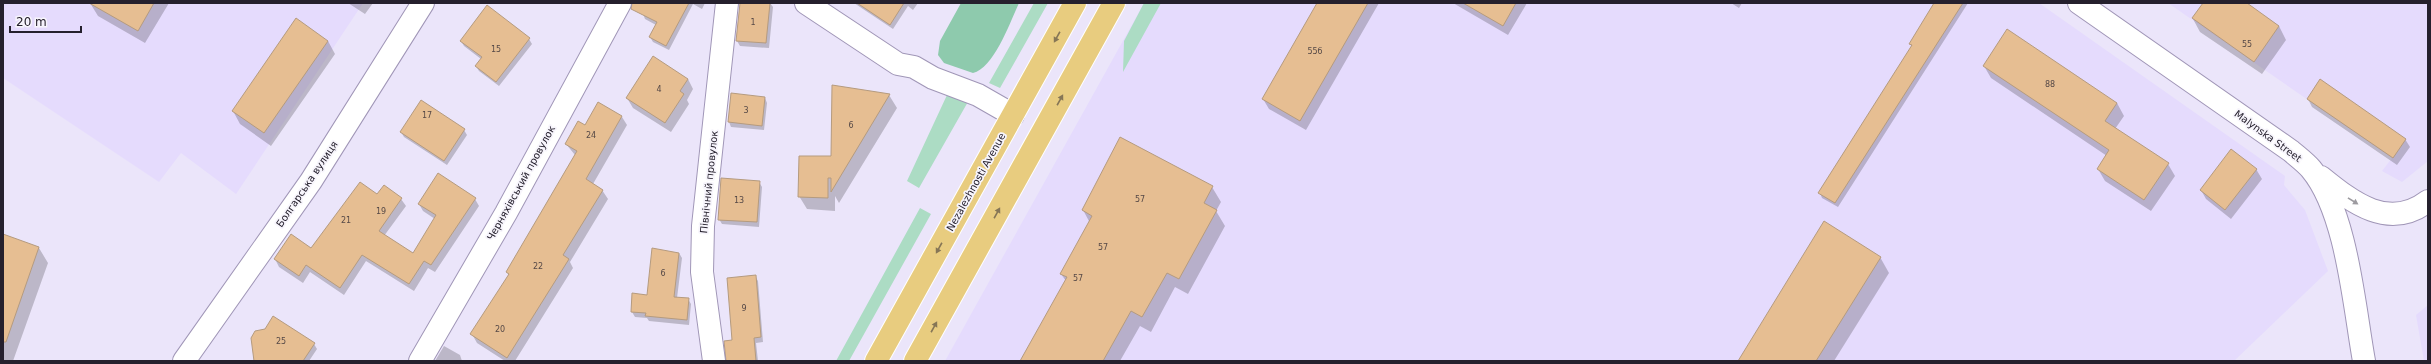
<svg xmlns="http://www.w3.org/2000/svg" width="2431" height="364" font-family="'DejaVu Sans',sans-serif">
<style>
.built{fill:#e5dbfd}
.green{fill:#acdcc4}
.forest{fill:#8ecaad}
.shadow{fill:#0003}
.building{fill:#e6be92;stroke:#b59b7f}
.lines{fill:none;stroke-linecap:round;stroke-linejoin:round}
.street-casing{stroke:#a096b7;stroke-width:24}
.primary-casing{stroke:#fff;stroke-width:24}
.street{stroke:#fff;stroke-width:22}
.primary{stroke:#e8cc7f;stroke-width:22}
.oneway{fill:#867656}
.oneway2{fill:#9d9ba0}
.labels{text-anchor:middle;dominant-baseline:central;stroke-width:3.5;stroke-linejoin:round;paint-order:stroke}
.number-label{font-size:8px;fill:#554846}
.street-label{font-size:10px;fill:#25202d;stroke:#f7f5fc}
</style>
<rect width="100%" height="100%" fill="#ebe5fa"/>
<path class="built" d="M3,3H363L236,194L181,153L159,182L3,78Z
M1144,3H2039L2285,176L2284,185L2305,210L2328,271L2234,361H945Z
M2168,3H2428V161L2402,182L2382,171L2392,158Z
M2428,305V361H2424L2416,315Z"/>
<path class="green" d="M1034,3H1048L1000,88L989,83Z
M1144,3H1161L1123,72L1124,41Z
M947,95L969,100L919,188L907,181Z
M920,208L931,214L849,361H836Z"/>
<path class="forest" d="M961,3H1019C1010,22 994,68 973,73L944,63L938,55L940,41Z"/>
<path class="shadow" d="M90,3H169L145,43L98,16Z
M348,3H373L365,14Z
M649,3H705L702,9L693,4L669,50L653,42L650,37L656,25L645,19L643,14Z
M741,3H770L773,7L769,48L740,46L737,41Z
M854,3H918L913,10L908,6L893,29Z
M1319,3H1379L1306,130L1269,109L1263,99Z
M1453,3H1527L1508,35Z
M1731,3H1742L1739,8Z
M1935,3H1968L1838,207L1822,198L1820,193L1912,47L1910,44Z
M2204,3H2245L2279,26L2286,40L2262,74L2200,32L2193,19Z
M529,39L532,44L499,86L479,71L476,66L481,59L464,46L461,41Z
M328,41L335,54L271,146L240,124L233,111Z
M1984,66L2117,103L2124,116L2115,129L2168,164L2175,176L2151,211L2105,181L2098,169L2107,156L1991,78Z
M688,79L693,89L687,100L689,104L671,132L633,108L627,98Z
M889,95L897,108L839,203L835,196V211L807,209L799,196Z
M765,98L767,103L764,130L731,127L729,122Z
M2308,99L2405,139L2410,147L2397,165L2312,107Z
M622,117L627,125L593,184L602,190L608,199L570,262L573,268L515,361H505L477,343L472,334L509,276L507,272L575,155L566,144L585,126Z
M464,130L467,135L447,165L404,137L401,132Z
M1121,139L1212,187L1221,202L1216,211L1225,226L1188,294L1175,287L1151,332L1140,326L1120,361H1021L1066,281L1061,274L1090,223L1083,210Z
M2256,169L2262,179L2231,219L2206,199L2201,190Z
M759,182L762,187L759,227L722,224L719,219Z
M384,186L401,199L406,206L384,236L414,254L435,219L423,211L419,204L475,199L479,206L435,272L428,268L414,291L366,261L344,295L310,272L303,283L279,267L275,259L311,249L377,196Z
M3,235L39,248L48,263L13,361H3Z
M679,253L682,258L677,298L688,299L691,304L689,325L649,321L647,318L635,317L632,312L648,296Z
M1880,257L1889,273L1834,361H1739Z
M755,276L758,281L763,342L756,343L758,361H727Z
M314,344L317,349L309,361H254Z
M444,346L460,355L462,361H435Z"/>
<path class="building" d="M89,3H154L138,31Z
M632,3H689L666,46L649,37L657,22L631,9Z
M740,3H770L766,43L736,41Z
M857,3H904L890,25Z
M1317,3H1368L1300,121L1262,99Z
M1463,3H1516L1503,26Z
M1934,3H1963L1835,203L1818,193L1912,45L1909,44Z
M2203,3H2247L2279,26L2254,62L2192,18Z
M487,5L530,38L496,82L475,66L482,57L460,41Z
M296,18L328,41L264,133L232,111Z
M2007,29L2117,103L2105,121L2169,163L2144,200L2097,169L2109,150L1983,66Z
M653,56L688,79L680,91L684,94L665,123L626,98Z
M2320,79L2406,139L2393,158L2307,99Z
M832,85L890,94L831,192V178H828V198L798,197L799,156H831Z
M731,93L765,97L762,126L728,122Z
M421,100L465,129L444,161L400,132Z
M598,102L622,116L586,179L603,190L563,255L569,259L507,358L470,334L509,274L506,272L577,151L565,144L578,121L585,125Z
M1120,137L1213,186L1204,203L1217,210L1179,279L1167,273L1142,317L1131,311L1103,361H1020L1067,277L1060,274L1092,216L1082,210Z
M2231,149L2257,169L2225,210L2200,190Z
M438,173L476,198L431,265L424,261L409,284L362,255L340,288L306,265L299,276L274,259L291,234L311,248L360,182L377,194L384,185L402,198L379,231L413,253L436,215L418,204Z
M721,178L760,181L757,222L718,220Z
M1824,221L1881,257L1816,361H1738Z
M3,234L39,247L6,342H3Z
M652,248L679,253L674,297L689,298L687,320L645,316L646,313L631,312L632,293L647,295Z
M756,275L761,337L754,338L756,361H726L724,341L732,340L727,278Z
M273,316L315,343L303,361H254L251,338L255,331L265,329Z"/>
<g class="lines">
<defs>
<path id="street" d="M806,3L898,64L914,67L933,78L978,95L1013,115
M2079,3L2291,151C2298,157 2306,163 2311,169C2347,212 2354,306 2364,361
M2321,177C2353,203 2389,231 2428,201
M184,361L311,181L423,3
M420,361L506,213L620,3
M714,361L702,272L703,226L727,3"/>
<path id="primary" d="M876,361L1075,3
M915,361L1114,3"/>
</defs>
<use href="#street" class="street-casing"/>
<use href="#primary" class="primary-casing"/>
<use href="#street" class="street"/>
<use href="#primary" class="primary"/>
</g>
<defs><path id="oneway-solid" d="M-6-.8H1V-3.2L6.5 0L1 3.2V.8H-6Z"/></defs>
<g class="oneway">
<use href="#oneway-solid" transform="translate(1057 37) rotate(119)"/>
<use href="#oneway-solid" transform="translate(1060 100) rotate(-61)"/>
<use href="#oneway-solid" transform="translate(997 213) rotate(-61)"/>
<use href="#oneway-solid" transform="translate(939 248) rotate(119)"/>
<use href="#oneway-solid" transform="translate(934 327) rotate(-61)"/>
</g>
<use class="oneway2" href="#oneway-solid" transform="translate(2353 201) rotate(32)"/>
<g class="labels">
<g class="number-label">
<text x="753" y="22">1</text>
<text x="2247" y="44">55</text>
<text x="496" y="49">15</text>
<text x="1315" y="51">55б</text>
<text x="2050" y="84">88</text>
<text x="659" y="89">4</text>
<text x="746" y="110">3</text>
<text x="427" y="115">17</text>
<text x="851" y="125">6</text>
<text x="591" y="135">24</text>
<text x="1140" y="199">57</text>
<text x="739" y="200">13</text>
<text x="381" y="211">19</text>
<text x="346" y="220">21</text>
<text x="1103" y="247">57</text>
<text x="538" y="266">22</text>
<text x="663" y="273">6</text>
<text x="1078" y="278">57</text>
<text x="744" y="308">9</text>
<text x="500" y="329">20</text>
<text x="281" y="341">25</text>
</g>
<g class="street-label">
<text transform="translate(2268 136) rotate(36)">Malynska Street</text>
<text transform="translate(709 182) rotate(-84)">Північний провулок</text>
<text transform="translate(976 182) rotate(-61)">Nezalezhnosti Avenue</text>
<text transform="translate(521 183) rotate(-61)">Черняхівський провулок</text>
<text transform="translate(307 184) rotate(-56)">Болгарська вулиця</text>
</g>
</g>
<rect width="2431" height="364" fill="none" stroke="#25202d" stroke-width="8"/>
<path d="M10 26v6h71v-6" fill="none" stroke="#25202d" stroke-width="2"/>
<text x="16" y="26" font-size="12" fill="#25202d" stroke="#f7f5fc" stroke-width="3" paint-order="stroke">20 m</text>
</svg>
